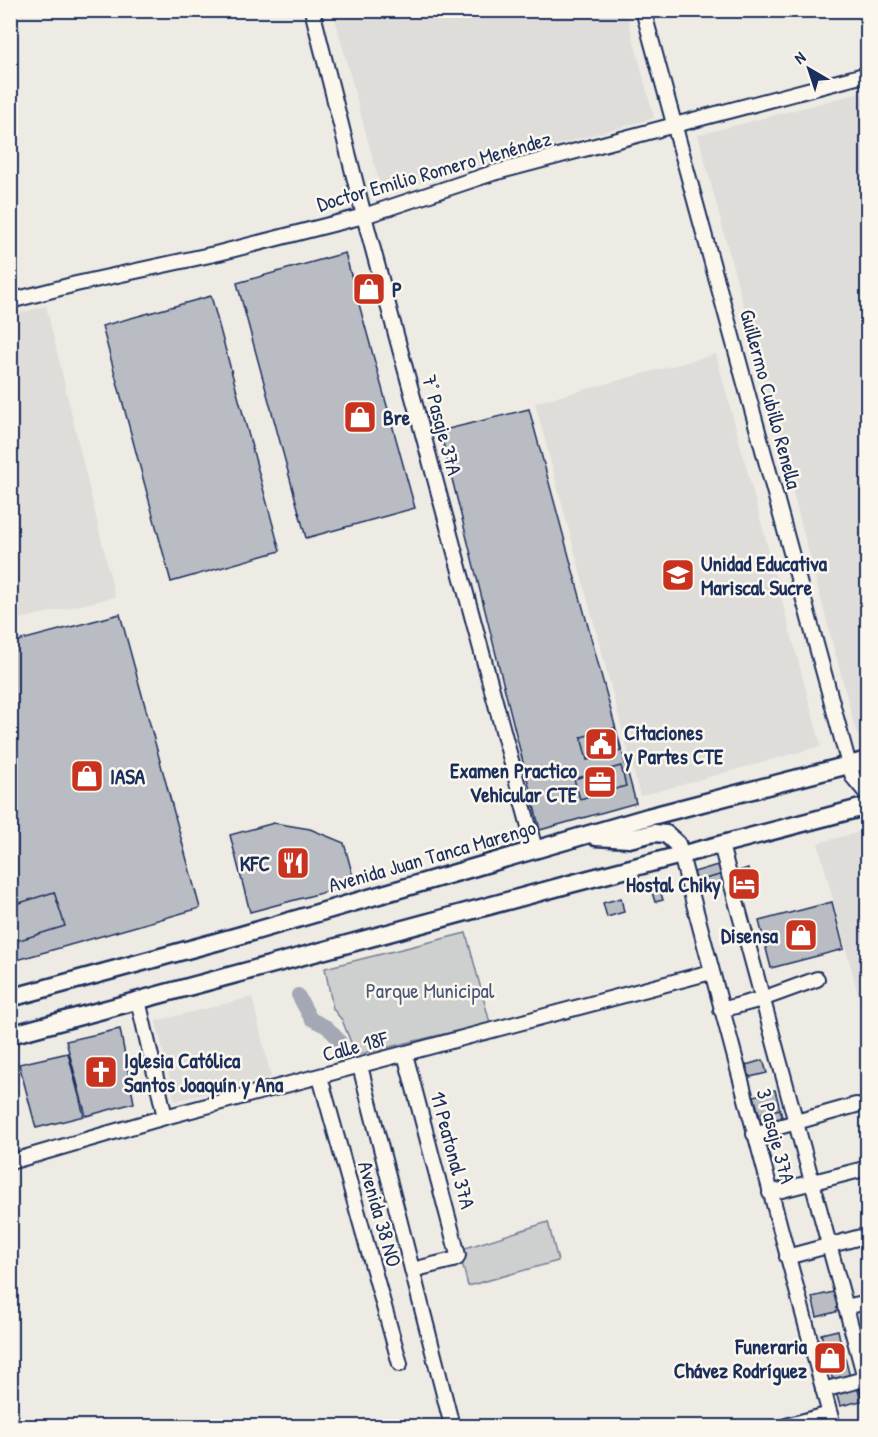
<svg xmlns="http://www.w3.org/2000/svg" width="878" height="1437" font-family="'Patrick Hand',sans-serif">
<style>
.built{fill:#deddda}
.green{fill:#cecfcf;stroke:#747f96;stroke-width:1.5}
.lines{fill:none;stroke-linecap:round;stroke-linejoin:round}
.canal{stroke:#a3a8b4;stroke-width:14}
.building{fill:#b9bcc3;stroke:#1b2f5e;stroke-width:1.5}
.minor-casing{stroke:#1b2f5e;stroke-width:18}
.major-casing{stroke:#1b2f5e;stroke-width:21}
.minor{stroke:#fbf7ec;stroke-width:14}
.major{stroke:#fbf7ec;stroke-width:16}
.labels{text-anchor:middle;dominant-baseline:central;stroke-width:5;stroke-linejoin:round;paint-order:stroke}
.street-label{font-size:21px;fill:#1b2f5e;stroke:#fbf7ec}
.poi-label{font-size:21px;font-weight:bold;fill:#1b2f5e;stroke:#fbf7ec;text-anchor:start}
.park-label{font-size:21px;fill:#48577a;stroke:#fbf7ec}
</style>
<rect width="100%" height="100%" fill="#eeebe4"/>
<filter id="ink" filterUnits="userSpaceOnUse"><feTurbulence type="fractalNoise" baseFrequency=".0167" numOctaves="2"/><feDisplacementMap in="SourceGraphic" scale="12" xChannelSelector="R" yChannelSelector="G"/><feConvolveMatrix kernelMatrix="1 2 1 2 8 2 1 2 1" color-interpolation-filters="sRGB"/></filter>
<g filter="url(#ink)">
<path class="built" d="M333,11H626L654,118L382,193Z
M867,91L868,733L857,735L698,135Z
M46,306L115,597L11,621V315Z
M716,354L821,746L640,796L535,403Z
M867,830H868L867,1028L818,843Z
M252,997L271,1077L175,1101L156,1021Z"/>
<path class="green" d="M466,933L490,1023L356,1055L342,1020L333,1009L325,968Z
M548,1222L558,1261L468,1286L459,1250Z"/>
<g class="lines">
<path class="canal" d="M298,995L311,1019L327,1027L339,1040L345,1063"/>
</g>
<path class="building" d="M345,253L415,508L306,538L237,283Z
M211,296L280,551L171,582L102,326Z
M529,409L636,803L540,830L440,431Z
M120,614L200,908L10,962V643Z
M615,728L621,751L587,760L581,737Z
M621,766L626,786L580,799L574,779Z
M274,823L310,829L344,843L355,884L250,912L230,835Z
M721,864L724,874L697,881L694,872Z
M748,868L756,895L741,899L733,873Z
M724,874L727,885L700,893L697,881Z
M659,887L663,900L655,902L651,889Z
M54,892L65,926L10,943V906Z
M621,898L624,912L607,917L603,903Z
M832,902L844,949L771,968L759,921Z
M120,1029L134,1103L86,1116L66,1041Z
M68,1053L84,1116L36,1128L19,1064Z
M763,1060L767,1073L750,1077L746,1065Z
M775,1090L780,1109L759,1114L754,1096Z
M780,1109L783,1121L762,1127L759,1114Z
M838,1291L843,1310L817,1317L812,1297Z
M838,1330L841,1344L825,1348L821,1334Z
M841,1344L845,1358L828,1362L825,1348Z
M845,1358L850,1377L833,1381L828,1362Z
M857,1386L861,1401L840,1406L836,1392Z"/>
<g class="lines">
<defs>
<path id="minor" d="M312,10L364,216L535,849
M643,10L849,765L853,777L868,795
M10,301L76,284L219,253L364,216L493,173L868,74
M721,845L868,1389
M681,855L833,1426
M138,1000L165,1117
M721,1010L762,999L817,979
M405,1054L458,1255L457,1258L453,1260L412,1270
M360,1066L452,1426
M320,1077L400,1364
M754,1134L856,1105
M10,1162L165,1117L711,972
M770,1193L868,1168
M787,1257L868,1235
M845,1307L868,1302
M823,1390L868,1378
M786,1426L830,1414"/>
<path id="major" d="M596,837L629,839L654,833L666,834L677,844L681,855
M10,998L238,936L648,817L868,760
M10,1035L570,884L868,806"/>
</defs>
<use href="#minor" class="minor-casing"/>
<use href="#major" class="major-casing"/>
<use href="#minor" class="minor"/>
<use href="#major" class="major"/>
</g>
</g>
<defs>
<symbol id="shop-square" viewBox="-11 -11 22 22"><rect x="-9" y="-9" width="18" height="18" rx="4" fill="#c8321e" stroke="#fbf7ec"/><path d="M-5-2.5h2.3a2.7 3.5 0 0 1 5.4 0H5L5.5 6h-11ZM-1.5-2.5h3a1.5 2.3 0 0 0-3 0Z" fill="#fff"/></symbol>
<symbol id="school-square" viewBox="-11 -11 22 22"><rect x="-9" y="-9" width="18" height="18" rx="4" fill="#c8321e" stroke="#fbf7ec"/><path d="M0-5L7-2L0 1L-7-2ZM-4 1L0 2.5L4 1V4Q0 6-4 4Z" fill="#fff"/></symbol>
<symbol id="civic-square" viewBox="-11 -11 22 22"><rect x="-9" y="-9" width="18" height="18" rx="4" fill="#c8321e" stroke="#fbf7ec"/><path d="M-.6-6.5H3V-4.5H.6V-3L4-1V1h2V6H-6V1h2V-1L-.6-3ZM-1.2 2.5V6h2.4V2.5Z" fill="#fff"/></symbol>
<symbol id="office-square" viewBox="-11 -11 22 22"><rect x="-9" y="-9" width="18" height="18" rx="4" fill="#c8321e" stroke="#fbf7ec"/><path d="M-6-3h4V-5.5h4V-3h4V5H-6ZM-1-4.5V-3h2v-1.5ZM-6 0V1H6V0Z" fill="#fff"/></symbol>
<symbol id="restaurant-square" viewBox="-11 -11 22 22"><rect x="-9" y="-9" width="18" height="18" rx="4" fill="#c8321e" stroke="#fbf7ec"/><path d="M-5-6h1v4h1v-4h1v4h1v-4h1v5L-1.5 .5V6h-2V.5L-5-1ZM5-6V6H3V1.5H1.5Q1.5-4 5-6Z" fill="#fff"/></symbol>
<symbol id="hotel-square" viewBox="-11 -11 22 22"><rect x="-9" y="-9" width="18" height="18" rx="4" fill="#c8321e" stroke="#fbf7ec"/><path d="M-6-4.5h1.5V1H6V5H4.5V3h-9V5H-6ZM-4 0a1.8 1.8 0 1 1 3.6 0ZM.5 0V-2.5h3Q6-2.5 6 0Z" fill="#fff"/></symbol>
<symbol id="church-square" viewBox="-11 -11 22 22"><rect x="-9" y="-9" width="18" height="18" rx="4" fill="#c8321e" stroke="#fbf7ec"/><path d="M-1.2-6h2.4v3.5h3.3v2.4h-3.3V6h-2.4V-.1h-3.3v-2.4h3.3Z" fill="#fff"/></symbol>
</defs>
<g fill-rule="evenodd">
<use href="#shop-square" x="350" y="270" width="38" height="38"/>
<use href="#shop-square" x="341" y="398" width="38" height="38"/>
<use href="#school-square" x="659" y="556" width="38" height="38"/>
<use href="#civic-square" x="582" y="725" width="38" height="38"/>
<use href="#shop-square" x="68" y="757" width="38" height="38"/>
<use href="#office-square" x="581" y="763" width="38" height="38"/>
<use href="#restaurant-square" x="274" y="844" width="38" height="38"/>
<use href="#hotel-square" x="725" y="865" width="38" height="38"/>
<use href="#shop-square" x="782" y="916" width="38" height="38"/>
<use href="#church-square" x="82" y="1053" width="38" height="38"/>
<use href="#shop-square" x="811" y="1339" width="38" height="38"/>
</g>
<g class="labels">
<g class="street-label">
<text transform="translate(434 171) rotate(-16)">Doctor Emilio Romero Menéndez</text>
<text transform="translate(771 399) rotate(75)">Guillermo Cubillo Renella</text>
<text transform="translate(442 425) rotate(75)">7° Pasaje 37A</text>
<text transform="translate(432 856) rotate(-16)">Avenida Juan Tanca Marengo</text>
<text transform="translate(355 1046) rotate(-15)">Calle 18F</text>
<text transform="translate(776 1136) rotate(75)">3 Pasaje 37A</text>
<text transform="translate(453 1150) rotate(75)">11 Peatonal 37A</text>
<text transform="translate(380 1214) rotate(74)">Avenida 38 NO</text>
</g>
<g class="poi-label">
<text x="392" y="289">P</text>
<text x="383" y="417">Bre</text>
<text x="701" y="563">Unidad Educativa<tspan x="701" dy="24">Mariscal Sucre</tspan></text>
<text x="624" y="732">Citaciones<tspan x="624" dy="24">y Partes CTE</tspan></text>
<text x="577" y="770" text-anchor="end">Examen Practico<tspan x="577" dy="24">Vehicular CTE</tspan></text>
<text x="110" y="776">IASA</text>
<text x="270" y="863" text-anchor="end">KFC</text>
<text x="721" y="884" text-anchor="end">Hostal Chiky</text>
<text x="778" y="935" text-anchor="end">Disensa</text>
<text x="124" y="1060">Iglesia Católica<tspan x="124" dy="24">Santos Joaquín y Ana</tspan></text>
<text x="807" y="1346" text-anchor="end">Funeraria<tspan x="807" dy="24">Chávez Rodríguez</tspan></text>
</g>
<g class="park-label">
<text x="430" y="990">Parque Municipal</text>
</g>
</g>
<rect width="878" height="1437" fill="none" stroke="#fbf7ec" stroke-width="36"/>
<rect x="18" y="18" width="842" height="1401" fill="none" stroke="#1b2f5e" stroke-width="2" filter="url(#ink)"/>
<g transform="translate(809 69) rotate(321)" stroke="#fbf7ec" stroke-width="4.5" paint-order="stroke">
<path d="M0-4.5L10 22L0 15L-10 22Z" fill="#1b2f5e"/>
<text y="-9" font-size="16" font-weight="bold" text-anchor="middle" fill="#1b2f5e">N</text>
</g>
</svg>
